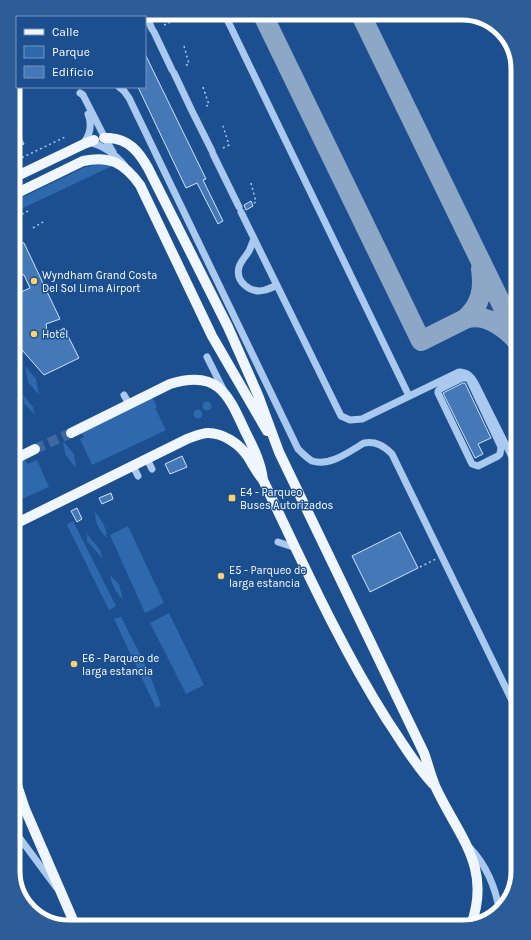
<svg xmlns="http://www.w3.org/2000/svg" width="531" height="940" font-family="Karla,sans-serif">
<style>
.green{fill:#2e69ad}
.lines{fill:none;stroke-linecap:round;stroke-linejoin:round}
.taxiway{stroke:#8da7c7;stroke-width:20}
.building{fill:#4478b7;stroke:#cfe3fa}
.major-tunnel{stroke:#3d69a0;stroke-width:10;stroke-dasharray:10 5;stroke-linecap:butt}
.path{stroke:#a9c9ee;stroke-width:1.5;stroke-dasharray:2 3;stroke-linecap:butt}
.minor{stroke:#a9c9ee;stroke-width:7}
.major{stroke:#f0f6ff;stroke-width:10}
.major-bridge{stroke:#f0f6ff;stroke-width:10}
.poi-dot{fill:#ffd166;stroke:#1b4f8f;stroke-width:1.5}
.labels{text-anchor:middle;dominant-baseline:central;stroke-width:3;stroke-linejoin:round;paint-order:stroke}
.poi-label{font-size:11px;fill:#fff;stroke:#1b4f8f;text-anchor:start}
.rim{fill:none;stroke:#fff;stroke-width:5}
</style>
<rect width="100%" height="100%" fill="#1b4f8f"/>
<path class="green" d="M98,164H110V167L23,208L21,204L13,208V202L83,168Z
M13,365L17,369L20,385L13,377Z
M25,366L36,379L39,395L28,382Z
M23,395L33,407L35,415L24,403Z
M152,397L157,407L155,408L166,430L92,465L80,439L84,437L81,432Z
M202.5 406a4.5 4.5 0 1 1 9 0a4.5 4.5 0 1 1-9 0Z
M193.5 414a4.5 4.5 0 1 1 9 0a4.5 4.5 0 1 1-9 0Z
M63,441L74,454L76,468L65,454Z
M24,459L28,464L37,460L49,487L13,503V464Z
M95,512C102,520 106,527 107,538C99,531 95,522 95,512Z
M73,521L116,606L109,610L67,525V524Z
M128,526L164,603L145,613L110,535Z
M87,534L100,550L103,559L87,541Z
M110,575L119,584L123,600C116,592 112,586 110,575Z
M169,613L204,685L186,694L150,623Z
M121,617L148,670L161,705L156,708L114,619Z"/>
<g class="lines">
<path class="taxiway" d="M262,13L421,341L465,319C486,312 505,328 518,342
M360,13L518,338
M465,319C481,305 484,289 481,269"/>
</g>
<path class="building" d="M145,54L206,179L203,180L223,221L218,224L197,183L186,188L138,87H145Z
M13,122L24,144L13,149Z
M251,201L253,206L246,210L244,205Z
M13,242L24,243L60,319L46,324L48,338L64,328L79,358L44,375L22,350L15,317L13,314V285L19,293L30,288L24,275L13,272Z
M463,383H465L491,438L478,444L483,454L475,458L443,393Z
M182,456L187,467L170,474L165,464Z
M111,493L113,499L102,504L99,498Z
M77,508L82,519L77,522L71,511Z
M400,532L418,568L370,592L352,556Z"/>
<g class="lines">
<path class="major-tunnel" d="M35,449L71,433"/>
<path class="path" d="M164,25L169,23L167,13
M184,46L189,64L184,66
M203,87L209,105L204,107
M223,148L229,145L223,126
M13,162L65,137
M251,183L256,202L252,204
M13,219L28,211
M13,225L19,222L17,217
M33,228L43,222
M13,237L18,234L16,230L13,231
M64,293L74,288
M420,567L436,559
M514,718L518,728"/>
<path class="minor" d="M78,13L80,17
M145,13L152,29
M224,13L409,396
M154,32L172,70
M174,73L192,111
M119,87L124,91L129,98L298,449C302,453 307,458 312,461C330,467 350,451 364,443C376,441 384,446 392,454L518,713
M80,93L83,95L107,142L113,152
M193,113L212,151
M85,141C91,132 92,124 88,114
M88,142C104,145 115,154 125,166
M213,154L239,207
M241,212L341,416L350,420L362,419L459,372C467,372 471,376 475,383L518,469
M254,239C252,243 251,247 249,251C246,256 241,261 239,267C235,282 251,294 265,290C269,289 273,287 277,285
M207,357L224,391
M462,378H467L469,379L501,447L500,454L498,456L478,466L472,464L438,393V391L440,389Z
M124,395L129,404
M147,459L152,469
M133,466L138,476
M13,532L17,538
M278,542L296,548
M13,829L56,887
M470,848C486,865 496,888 499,910
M15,879L29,907"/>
<path class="major" d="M109,138C129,139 139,152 148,168L228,327L258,395L279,452L424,753C428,764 431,777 436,788C459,837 492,867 471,925
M13,178L86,143
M13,195L83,161C110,155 124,163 140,185L212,336L267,431
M71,433L170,384C218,369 228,394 245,431C253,447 261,462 263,480
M13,460L35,449
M13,525L187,439C193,437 201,433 208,433C223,433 240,444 248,457C253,465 257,473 263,480C302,561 339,644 387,720C402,742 415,765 433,784
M13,773L25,809L76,927"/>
<path class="major-bridge" d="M104,138H109
M86,143L94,140"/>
</g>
<g class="poi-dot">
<circle cx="34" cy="281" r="4"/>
<circle cx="34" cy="334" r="4"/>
<rect x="228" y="494" width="8" height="8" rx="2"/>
<circle cx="221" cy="576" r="4"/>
<circle cx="74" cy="664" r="4"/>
</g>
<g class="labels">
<g class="poi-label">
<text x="42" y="275">Wyndham Grand Costa<tspan x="42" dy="13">Del Sol Lima Airport</tspan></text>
<text x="42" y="334">Hotel</text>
<text x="240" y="492">E4 - Parqueo<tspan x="240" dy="13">Buses Autorizados</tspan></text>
<text x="229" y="570">E5 - Parqueo de<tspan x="229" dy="13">larga estancia</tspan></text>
<text x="82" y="658">E6 - Parqueo de<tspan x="82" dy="13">larga estancia</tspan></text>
</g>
</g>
<path d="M0 0H531V940H0ZM69 20H462A49 49 0 0 1 511 69V871A49 49 0 0 1 462 920H69A49 49 0 0 1 20 871V69A49 49 0 0 1 69 20Z" fill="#2d5d98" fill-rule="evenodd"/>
<path class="rim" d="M69 20H462A49 49 0 0 1 511 69V871A49 49 0 0 1 462 920H69A49 49 0 0 1 20 871V69A49 49 0 0 1 69 20Z"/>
<rect x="16" y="16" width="130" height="72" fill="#1b4f8f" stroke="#7695bc"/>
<rect x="24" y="29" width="20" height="6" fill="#f0f6ff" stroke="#7695bc"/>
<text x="52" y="36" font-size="12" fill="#ffffff">Calle</text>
<rect x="24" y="46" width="20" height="12" fill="#2e69ad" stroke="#7695bc"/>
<text x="52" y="56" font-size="12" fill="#ffffff">Parque</text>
<rect x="24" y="66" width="20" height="12" fill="#4478b7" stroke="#7695bc"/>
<text x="52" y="76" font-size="12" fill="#ffffff">Edificio</text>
</svg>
